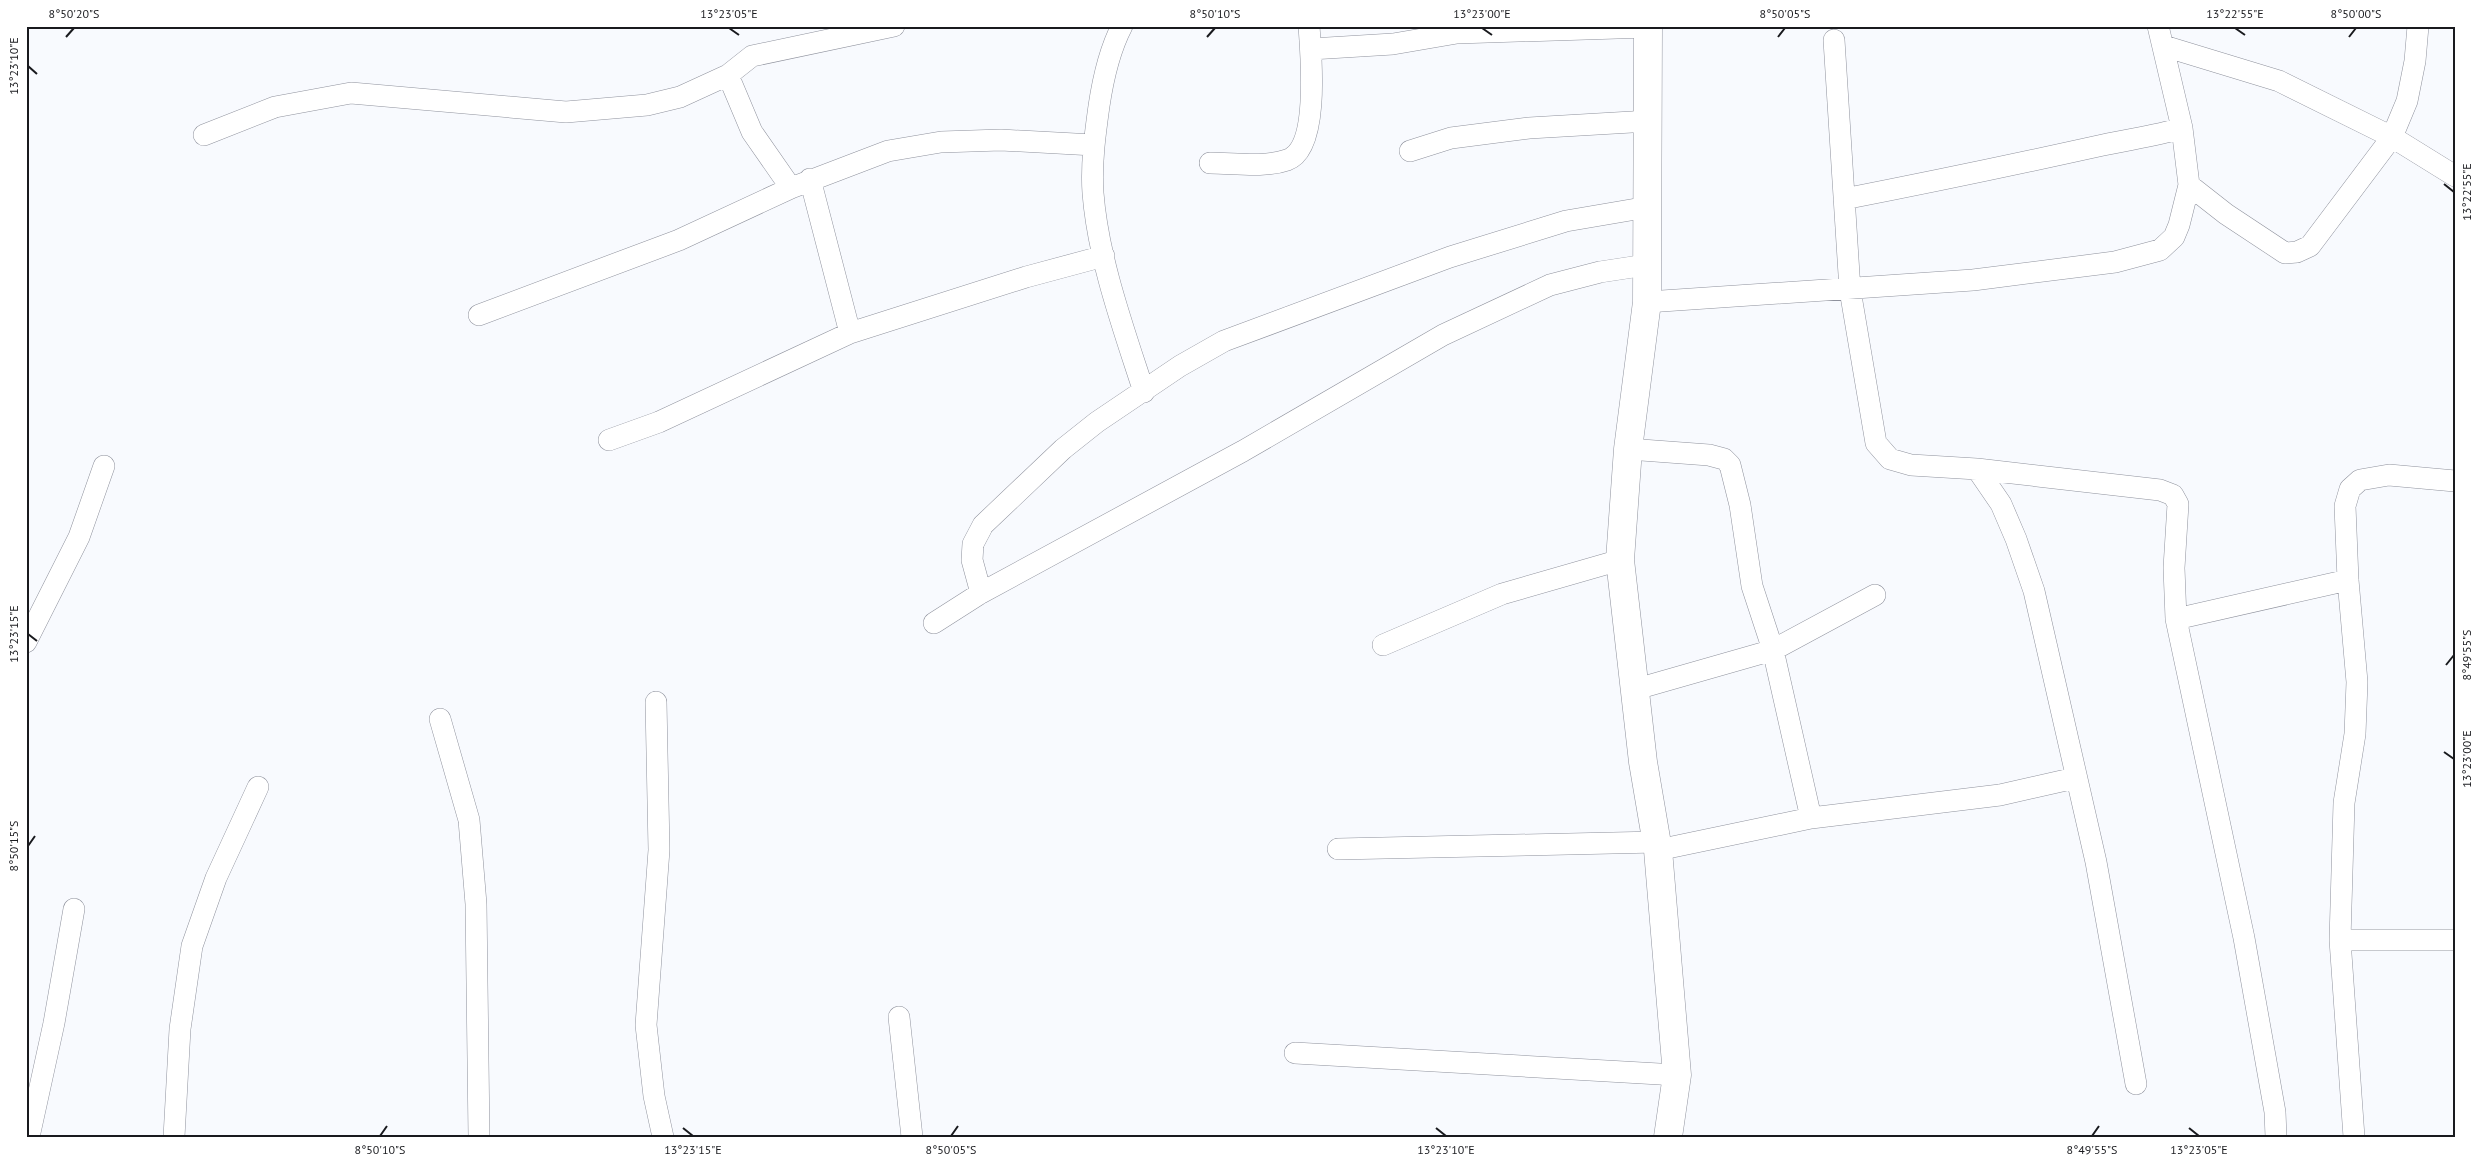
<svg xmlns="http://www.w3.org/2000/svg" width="2481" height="1163" font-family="'PT Sans',sans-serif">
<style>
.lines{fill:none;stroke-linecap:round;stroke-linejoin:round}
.street-casing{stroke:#8f929d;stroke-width:22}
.secondary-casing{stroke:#8f929d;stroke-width:29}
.street{stroke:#fff;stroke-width:21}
.secondary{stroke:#fff;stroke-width:28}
.ticks{fill:none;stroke:#191a1e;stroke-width:2}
.neatline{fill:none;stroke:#191a1e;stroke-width:2}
.ticks-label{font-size:12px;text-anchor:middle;fill:#191a1e}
</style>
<rect width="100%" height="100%" fill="#f8fafe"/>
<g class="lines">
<defs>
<path id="street" d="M1122,26C1109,51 1103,79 1099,106C1095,135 1091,164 1093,193C1098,259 1124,330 1144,392
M1834,40L1850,290L1876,443L1890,459L1911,465L1977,469L2160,490L2173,495L2178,504L2174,568L2176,619L2244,938L2275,1112L2276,1137
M2164,46L2279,81L2392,137L2455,176
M1311,49L1393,44L1457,33L1648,27
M728,75L752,132L791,188
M204,135L275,107L351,93L566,112L647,105L680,97L728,75L752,56L894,26
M1410,151L1451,138L1529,128L1649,121
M1210,163C1234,163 1264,168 1287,160C1320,149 1311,55 1309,26
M810,179L850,333
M2189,185L2226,214L2285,253L2297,252L2310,246L2392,137L2407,101L2415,61L2418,26
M1844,199C1931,182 2017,164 2103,145C2130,139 2156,136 2182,128
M1647,302L1973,280L2115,262L2160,250L2174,237L2179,225L2189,185L2182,128L2158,26
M479,315L679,240L791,188L888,151L941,142L1001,140L1094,145
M609,440L659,422L850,333L1026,277L1104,256
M1628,449L1709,455L1724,459L1730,465L1740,505L1752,586L1773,650L1811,818
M1977,469L2001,504L2016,539L2034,591L2096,862L2136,1084
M981,593L972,560L973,544L983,525L1063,449L1097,422L1180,366L1224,341L1450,257L1566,221L1648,207
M2176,619L2348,580
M934,623L981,593L1243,451L1443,335L1550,285L1600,272L1646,265
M26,642L79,537L104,466
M1383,645L1502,594L1620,560
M1633,690L1773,650L1875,595
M656,702L659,850L646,1025L654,1096L663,1137
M440,719L469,820L476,904L479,1137
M1338,849L1657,842
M1658,850L1811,818L2000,795L2075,778
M2340,940H2455
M899,1017L912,1137
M1295,1053L1677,1075
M29,1137L54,1023L74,909
M174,1137L180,1029L192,946L216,878L258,787
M2354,1137L2340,940L2344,803L2355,734L2357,682L2348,580L2345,506L2350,489L2360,480L2389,475L2455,481"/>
<path id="secondary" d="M1648,26L1647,302L1628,449L1620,560L1643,762L1658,850L1677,1075L1668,1137"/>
</defs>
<use href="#street" class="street-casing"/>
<use href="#secondary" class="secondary-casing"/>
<use href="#street" class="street"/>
<use href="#secondary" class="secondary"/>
</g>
<path class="ticks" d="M729,28L739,35M1482,28L1492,35M2235,28L2245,35M66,37L74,28M1207,37L1215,28M1778,37L1785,28M2349,37L2356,28M28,66L37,74M2444,184L2454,192M28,634L37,641M2446,665L2454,655M2444,752L2454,759M28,846L35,836M683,1128L693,1136M1436,1128L1446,1136M2189,1128L2199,1136M380,1136L387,1126M951,1136L958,1126M2092,1136L2099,1126"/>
<rect width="2481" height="1163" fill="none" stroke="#ffffff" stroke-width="55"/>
<rect x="28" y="28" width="2426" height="1108" class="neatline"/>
<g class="ticks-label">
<text x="74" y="18">8°50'20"S</text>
<text x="729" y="18">13°23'05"E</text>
<text x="1215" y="18">8°50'10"S</text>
<text x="1482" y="18">13°23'00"E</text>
<text x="1785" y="18">8°50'05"S</text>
<text x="2235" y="18">13°22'55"E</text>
<text x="2356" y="18">8°50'00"S</text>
<text transform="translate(14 66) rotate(-90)" y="4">13°23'10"E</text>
<text transform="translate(2467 192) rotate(-90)" y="4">13°22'55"E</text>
<text transform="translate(14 634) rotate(-90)" y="4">13°23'15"E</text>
<text transform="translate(2467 655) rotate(-90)" y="4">8°49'55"S</text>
<text transform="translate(2467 759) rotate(-90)" y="4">13°23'00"E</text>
<text transform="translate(14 846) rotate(-90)" y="4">8°50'15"S</text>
<text x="380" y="1154">8°50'10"S</text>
<text x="693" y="1154">13°23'15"E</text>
<text x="951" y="1154">8°50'05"S</text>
<text x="1446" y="1154">13°23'10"E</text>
<text x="2092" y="1154">8°49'55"S</text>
<text x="2199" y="1154">13°23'05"E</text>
</g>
</svg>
